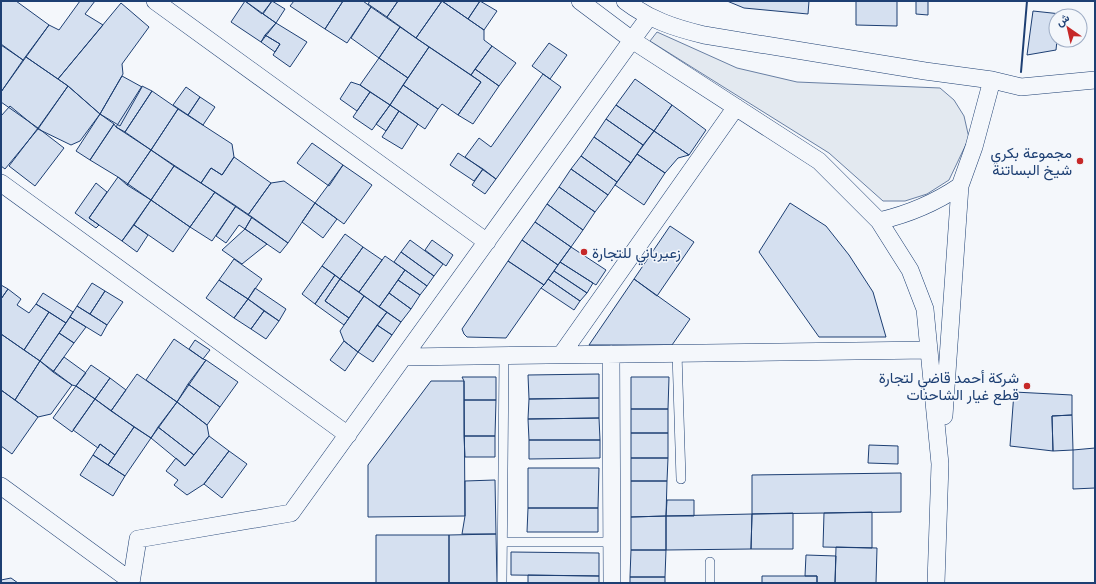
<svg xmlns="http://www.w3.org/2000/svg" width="1096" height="584" font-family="'Space Grotesk',Vazirmatn,sans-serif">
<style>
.green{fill:#e3e9f0;stroke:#687fa3}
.building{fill:#d5e0f0;stroke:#1d3f73}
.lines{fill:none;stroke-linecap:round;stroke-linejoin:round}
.service-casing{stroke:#1d3f73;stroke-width:10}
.minor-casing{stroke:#1d3f73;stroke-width:18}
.service{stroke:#f4f7fb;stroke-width:9}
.minor{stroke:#f4f7fb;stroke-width:17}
.wall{stroke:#1d3f73;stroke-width:2}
.poi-dot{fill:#c62828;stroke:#f4f7fb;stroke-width:1.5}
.labels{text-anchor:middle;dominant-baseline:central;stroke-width:3;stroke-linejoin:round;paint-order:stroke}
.poi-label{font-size:15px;fill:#1d3f73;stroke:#f4f7fb;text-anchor:end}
</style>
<rect width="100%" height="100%" fill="#f4f7fb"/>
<path class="green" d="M657,32L737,68L797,82L940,88L954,100L964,116L969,138L949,180L927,194L905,201H883L829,153L650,41Z"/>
<path class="building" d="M1,1H16L49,25L23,60L1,44Z
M80,1H95L85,14L103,25L58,79L26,57L49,25L59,30Z
M245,1L276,23L261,42L231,22Z
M245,1H272L262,14Z
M272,1L285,9L276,23L263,14Z
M294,1H343L325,29L290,6Z
M343,1H363L371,7L347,43L325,29Z
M370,1H398L387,17L368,4Z
M398,1H442L416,38L387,17Z
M442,1H480L468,19Z
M442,1L484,30V40L492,46L471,75L416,38Z
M480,1L497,11L484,30L468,19Z
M727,1H809L808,14L744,8Z
M856,1H897V26L856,25Z
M916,1H928V15L916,14Z
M121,3L149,27L122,64L123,74L100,114L68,86L58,79Z
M371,7L400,27L379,58L351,38Z
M1033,11L1061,14L1060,16H1056V40H1057L1056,50L1027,55Z
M276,23L307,42L290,67L273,55L280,44L265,35Z
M400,27L429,47L408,78L379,58Z
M265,35L280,44L275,52L261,42Z
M549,43L567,55L550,79L532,66Z
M1,45L23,60L1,92Z
M492,46L516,63L499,86L475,69Z
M429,47L481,82L458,115L442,104L438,109L403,85Z
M26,57L68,86L38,128L1,102V92Z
M379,58L408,78L390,105L360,85Z
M475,69L499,86L473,124L458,115L481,82L471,75Z
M543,74L561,87L496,179L465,157L479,138L491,147Z
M122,76L142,87L120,126L100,114Z
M635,79L672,105L654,131L616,105Z
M351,82L360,85L370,92L357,111L340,99Z
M403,85L438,109L425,129L390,105Z
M68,86L100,114L80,141L71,145L38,129Z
M142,86L152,91L125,132L116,127Z
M186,87L200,97L188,115L173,105Z
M152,91L178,109L151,150L125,132Z
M370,92L390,105L372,130L353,117Z
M200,97L215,107L203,125L188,115Z
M390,105L399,111L386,131L376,124Z
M616,105L654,131L643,145L606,119Z
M672,105L706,130L689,155L654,131Z
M10,106L38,129L5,169L1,166V116Z
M178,109L232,144L234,157L222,175L211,168L201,183L151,150Z
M399,111L418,124L402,149L382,137Z
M100,114L114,124L90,160L76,151Z
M606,119L643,145L631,163L594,137Z
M114,124L116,127L151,150L127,185L118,177L90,160Z
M38,128L64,148L35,186L9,166Z
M654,131L689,155L678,158L665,173L637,154Z
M594,137L631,163L617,182L581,156Z
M312,143L343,165L329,186L297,163Z
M151,150L174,166L151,200L127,185Z
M458,153L483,169L474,181L450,165Z
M637,154L665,173L644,205L615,185Z
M581,156L617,182L608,195L571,169Z
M234,157L271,183L248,215L201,183L211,168L222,175Z
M343,165L372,185L344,224L315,203Z
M174,166L215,192L190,227L151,200Z
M483,169L496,179L485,194L472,185Z
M571,169L608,195L595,212L559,187Z
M118,177L151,200L122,241L89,218Z
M284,181L315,203L288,243L248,215L271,183Z
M96,183L107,192L89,218L99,225L96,228L75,213Z
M559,187L595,212L583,230L547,204Z
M215,192L236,206L212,241L190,227Z
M151,200L190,227L173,252L134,225Z
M315,203L337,219L323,238L302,222Z
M790,203L826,226L849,255L873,292L886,337H819L759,252Z
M547,204L583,230L571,247L535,222Z
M236,206L252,217L245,229L239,225L226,243L216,236Z
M252,217L288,243L280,253L245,229Z
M535,222L571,247L558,265L522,240Z
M134,225L148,235L137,252L122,241Z
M670,226L694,242L657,296L634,279Z
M245,229L267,244L242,264L222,250Z
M345,234L363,247L340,279L322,266Z
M410,240L443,264L434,276L401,252Z
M432,240L453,255L446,266L425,250Z
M522,240L558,265L544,285L508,261Z
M363,247L382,260L359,292L340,279Z
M571,247L606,270L596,285L560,262Z
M401,252L434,276L427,286L394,262Z
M385,256L405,270L379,307L359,292Z
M234,259L262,279L248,299L219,280Z
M508,261L544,285L541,288L506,338L467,337L464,334L462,329Z
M560,262L593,283L587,293L554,271Z
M322,266L335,275L315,304L302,294Z
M405,270L427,286L420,295L398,280Z
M554,271L587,293L580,301L548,279Z
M335,275L340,279L325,301L349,318L344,325L315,304Z
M340,279L364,296L349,318L325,301Z
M548,279L580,301L574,310L541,288L544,285Z
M634,279L690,319L672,345H589Z
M219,280L248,299L234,318L206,298Z
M398,280L420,295L411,309L389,293Z
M92,283L105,291L90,314L77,306Z
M1,285L8,289L1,299Z
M255,288L286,309L279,321L248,299Z
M8,289L21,299L17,305L29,313L36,304L49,312L24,350L1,334V299Z
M105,291L123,302L107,325L90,314Z
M43,293L73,312L66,323L36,304Z
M389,293L411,309L401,322L379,307Z
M364,296L387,312L358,352L344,341L340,331Z
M248,299L264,311L251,329L234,318Z
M77,306L107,325L101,336L70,317Z
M264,311L279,321L266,339L251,329Z
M49,312L66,323L40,361L24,350Z
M387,312L401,322L392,335L377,325Z
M70,317L86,327L74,343L59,333Z
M377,325L392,335L373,362L358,352Z
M59,333L74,343L53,372L40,361Z
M1,334L40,361L15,400L1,390Z
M174,339L203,359L206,360L177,402L146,380Z
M195,340L210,350L203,359L189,349Z
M344,341L358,352L345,371L330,360Z
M64,357L86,373L76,386L72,385L53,372Z
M206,360L238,382L220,407L188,384Z
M40,361L72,385L51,414L38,417L15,400Z
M91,365L110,378L95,399L76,386Z
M137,374L177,402L151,438L111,411Z
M599,374V398L529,399L528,375Z
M462,377H496V400H464V381Z
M631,377H669L668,409H631Z
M110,378L126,390L111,411L95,399Z
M431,381H464L465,516L368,517V465Z
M188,384L220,407L207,425L177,402Z
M76,386L95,399L72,432L53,418Z
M1,390L38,417L12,454L1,446Z
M1014,392L1072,395V415L1052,416L1053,451L1010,446Z
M599,398V418L528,419L529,399Z
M95,399L134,427L115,455L100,444L98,448L73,430Z
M464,400H496L495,436H464Z
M177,402L207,425L209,436L194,455L158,427Z
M631,409H668V433H631Z
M1072,415L1073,450L1053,451L1052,416Z
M599,418L600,440H529L528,419Z
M134,427L151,438L125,476L108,465Z
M158,427L194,455L185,466L151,438Z
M631,433H668V458H631Z
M209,436L229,451L204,484L187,495L174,485L178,480L166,471L176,458L185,466Z
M464,436H495V457H465Z
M529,440H600V458L529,459Z
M100,444L115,455L108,465L93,455Z
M869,445L898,446V464L868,463Z
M1095,448V488L1073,489V450Z
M229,451L247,464L222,498L204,484Z
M93,455L125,476L113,496L80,475Z
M631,458H668L667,481H631Z
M528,468H599L598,508H528Z
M901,473V512L752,514V475Z
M495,480L496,534H462L465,516V481Z
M631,481H667L666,516L631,517Z
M667,500H694V516H666Z
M528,508H598V532H527Z
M872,512V548L823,547L824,513Z
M793,513V549H751L752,514Z
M752,514L751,549L666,550V516Z
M666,516V550H631V517Z
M496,534L497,583H449V535Z
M376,535H449V583H376Z
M836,547L877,548L876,583H835Z
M631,550H666L665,577H630Z
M511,552L599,553V576L511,575Z
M806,555L836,556L835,583H817V576H805Z
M528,575L599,576V583H528Z
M762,576H817V583H762Z
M630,577H665V583H630Z
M11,578L18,583H1V580Z"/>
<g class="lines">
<defs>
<path id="service" d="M677,353L681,479
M503,542H612
M502,583L504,356
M710,583V562"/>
<path id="minor" d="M155,1L487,242
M580,1L632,40L819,161L879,221L910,270L925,309L940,464L936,583
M625,1C650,20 675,28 704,35L925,71L992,80L1021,87L1095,80
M1,183L348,435
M879,221C909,214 935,203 960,186
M611,354L612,583
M561,355L736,107
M404,357L929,350
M944,416L960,186L974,147L992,80
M1,486L131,581
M131,583L138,539L291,513L632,40L649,17"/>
</defs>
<use href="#service" class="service-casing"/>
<use href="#minor" class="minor-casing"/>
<use href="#service" class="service"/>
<use href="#minor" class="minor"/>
<path class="wall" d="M1021,72L1027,1"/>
</g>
<g class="poi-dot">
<circle cx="1080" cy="161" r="4"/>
<circle cx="584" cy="252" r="4"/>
<circle cx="1027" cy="386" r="4"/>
</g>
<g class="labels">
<g class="poi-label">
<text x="1072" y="152">مجموعة بكري<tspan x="1072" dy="17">شيخ البساتنة</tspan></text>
<text x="592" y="252" text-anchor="start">زعيرباني للتجارة</text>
<text x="1019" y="377">شركة أحمد قاضي لتجارة<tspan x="1019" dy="17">قطع غيار الشاحنات</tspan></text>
</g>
</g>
<rect width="1096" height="584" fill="none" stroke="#1d3f73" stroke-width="4"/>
<g transform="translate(1068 28) rotate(326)"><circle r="19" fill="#f4f7fb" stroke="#9eadc5"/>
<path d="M0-3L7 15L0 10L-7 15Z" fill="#c62828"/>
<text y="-6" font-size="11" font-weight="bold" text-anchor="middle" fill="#1d3f73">ش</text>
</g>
</svg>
